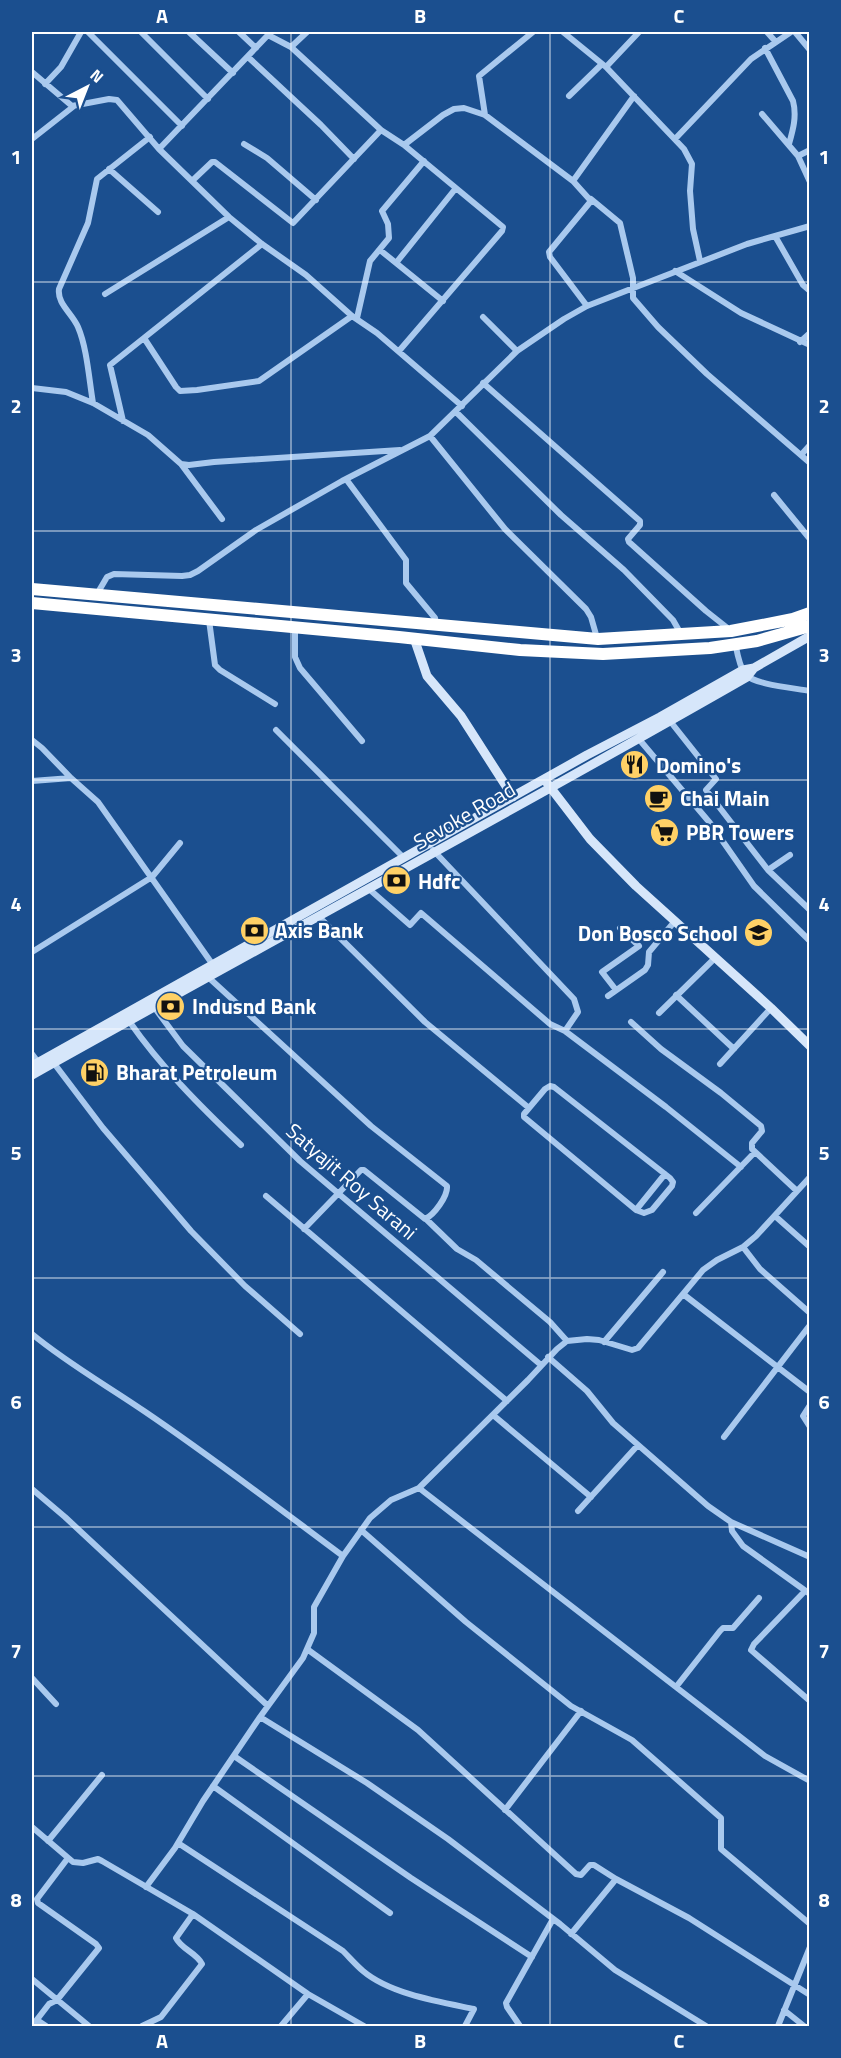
<svg xmlns="http://www.w3.org/2000/svg" width="841" height="2058" font-family="'Titillium Web',sans-serif">
<style>
.lines{fill:none;stroke-linecap:round;stroke-linejoin:round}
.street{stroke:#a9c9ee;stroke-width:6}
.secondary{stroke:#d6e6fa;stroke-width:9}
.highway{stroke:#fff;stroke-width:12}
.grid{fill:none;stroke:#fff;stroke-width:1.5;stroke-opacity:0.55}
.labels{text-anchor:middle;dominant-baseline:central;stroke-width:4.5;stroke-linejoin:round;paint-order:stroke}
.poi-label{font-size:21px;font-weight:bold;fill:#fff;stroke:#1b4f8f;text-anchor:start}
.street-label{font-size:21px;fill:#fff;stroke:#1b4f8f}
.neatline{fill:none;stroke:#fff;stroke-width:2}
.grid-label{font-size:20px;text-anchor:middle;font-weight:bold;fill:#fff}
</style>
<rect width="100%" height="100%" fill="#1b4f8f"/>
<g class="lines">
<path class="street" d="M88,32L182,126
M141,32L208,99
M189,32L233,73
M239,32L256,48
M563,32L606,67L684,149L692,164L690,191L693,229L700,261
M767,32L775,41
M795,32L810,50
M291,47L307,32
M765,48L793,101C797,116 793,130 789,144
M248,57L321,125L354,159
M606,67L639,32
M32,72L72,106L109,99L117,100L159,149L229,217L262,244L306,275L352,316L377,333L462,406
M45,84L61,67L81,32
M569,96L602,64
M762,114L798,156L810,182
M485,115L479,76L533,32
M32,139L74,106
M675,139L751,59L791,32
M244,144L267,158L316,200
M404,145L443,115L454,109L464,108L485,115L573,181L591,201L549,252L550,257L587,306
M159,149L268,35L291,47L381,130L404,145L503,227L502,231L399,351
M798,156L810,150
M109,169L158,212
M192,181L212,162H215L293,223L381,130
M573,181L634,96
M591,199L620,223L633,278V298L658,327L707,374L810,463
M775,236L803,285L810,291
M380,250L443,301
M396,263L456,188
M675,271L741,313L810,345
M105,294L229,217
M483,317L517,351
M357,318L370,261L389,238L388,224L382,211L424,161
M144,338L176,387L180,391L197,390L259,381L352,316
M800,342L810,333
M483,383L640,521V525L628,539L629,542L706,611L730,630
M32,388L66,392L93,403L148,435L181,464L189,465L214,462L400,450
M93,403C89,379 87,348 78,327C72,313 57,304 59,289L88,223L97,179L150,137
M456,412L561,515L624,570L673,620L681,634
M123,421L110,365L262,244
M430,436L505,529L586,609L591,617L597,638
M801,455L810,445
M181,464L222,519
M346,479L406,560V583L435,618L436,625
M774,495L810,539
M97,594L107,577L114,574L182,576L190,575L198,571L256,530L342,481L430,436L517,351L564,319L587,306L747,244L810,226
M209,620L215,665L220,670L275,704
M295,627V657L300,668L362,741
M735,642C737,652 739,666 745,674C754,685 795,688 810,691
M670,721L716,779L706,790L768,870L810,910
M276,730L404,858
M638,738L710,823L754,886L810,941
M32,740L42,748L71,778L98,802L213,965
M32,781L71,778
M433,850L574,999L578,1012L565,1031
M768,870L790,855
M369,889L410,925L421,913L550,1024L565,1031L666,1107L741,1167
M318,916L425,1022L529,1108
M32,952L152,877L180,843
M208,977L371,1126L447,1186C448,1196 434,1215 425,1219L364,1170H361L304,1229
M616,990L602,972L639,946L620,928
M676,995L734,1049
M608,996L645,970L648,965L649,952L675,921
M154,1007L183,1046L300,1161L541,1365
M659,1013L715,958
M129,1021C161,1067 200,1106 241,1145
M631,1022L661,1049L721,1093L761,1126L762,1131L752,1143V1149L797,1191
M32,1054L38,1062
M53,1062L103,1128L191,1231L245,1286L300,1334
M720,1064L771,1008
M550,1086L554,1087L670,1178L673,1182L672,1186L652,1210L644,1213L636,1210L524,1117V1114L545,1089Z
M266,1196L507,1401
M636,1210L665,1174
M696,1213L755,1152
M775,1216L810,1247
M427,1220L457,1249L476,1260L550,1322L567,1341
M743,1247L760,1269L810,1313
M683,1294L810,1392
M32,1334C67,1363 106,1385 144,1411C212,1457 277,1507 343,1556
M604,1342L663,1272
M548,1357L587,1391L613,1423L708,1506L731,1522L810,1557
M810,1405L803,1416L810,1427
M493,1415L591,1497
M724,1437L810,1325
M419,1488L765,1756L810,1781
M32,1489L65,1517L268,1706
M578,1511L638,1445
M731,1522L732,1531L743,1546L810,1594
M361,1530L466,1622L571,1706L632,1740L721,1818V1849L810,1924
M805,1591L754,1644L751,1650L810,1701
M307,1649L418,1730L576,1874L581,1875L590,1865H594L616,1879L689,1918L810,1995
M32,1678L56,1704
M676,1687L720,1631L723,1628H733L759,1598
M260,1717L367,1783L448,1839L560,1924L615,1970L706,2026
M234,1756L411,1878L532,1957
M213,1786L390,1913
M505,1810L581,1711
M32,1827L73,1862L83,1863L98,1859L102,1861L193,1914L308,1994L364,2026
M48,1841L102,1775
M178,1843L343,1951C350,1958 356,1965 363,1971C390,1994 440,2002 474,2009L465,2026
M146,1887L175,1848L203,1801L260,1717L303,1658L314,1633V1607L343,1556L370,1518L391,1500L419,1488L528,1380L557,1349L567,1341L587,1339L599,1340L632,1350L638,1348L703,1270L717,1260L743,1247L756,1236L810,1177
M571,1934L616,1879
M32,1979L89,2026
M784,2010L804,2026
M37,2020L46,2026
M32,2026L49,2004L57,2000L99,1948L96,1944L38,1903L37,1899L68,1858
M142,2026L161,2017L202,1964C197,1953 181,1949 176,1938L193,1914
M281,2026L308,1994
M520,2026L507,2007L506,2003L553,1919
M778,2026L810,1947"/>
<path class="secondary" d="M414,638L427,676L461,716L513,797
M547,783L590,839L636,886L771,1008L810,1046
M32,1066L587,755L660,717L743,670L754,668L810,636
M32,1075C269,942 510,813 747,677L754,668"/>
<path class="highway" d="M32,589L598,639L731,631L793,619L810,613
M32,603L399,637L520,650L603,654L710,648L757,641L810,626"/>
</g>
<path class="grid" d="M291,32V2026M550,32V2026M32,282H810M32,531H810M32,780H810M32,1029H810M32,1278H810M32,1527H810M32,1776H810"/>
<defs>
<symbol id="restaurant-disc" viewBox="-11 -11 22 22"><circle r="9.5" fill="#ffd166" stroke="#1b4f8f"/><path d="M-5-6h1v4h1v-4h1v4h1v-4h1v5L-1.5 .5V6h-2V.5L-5-1ZM5-6V6H3V1.5H1.5Q1.5-4 5-6Z" fill="#111"/></symbol>
<symbol id="cafe-disc" viewBox="-11 -11 22 22"><circle r="9.5" fill="#ffd166" stroke="#1b4f8f"/><path d="M-5.5-4.5H6V0H3Q3 3.5 0 3.5H-2.5Q-5.5 3.5-5.5 0ZM3-3.2v2h1.7v-2ZM-6 4.5H4V6H-6Z" fill="#111"/></symbol>
<symbol id="supermarket-disc" viewBox="-11 -11 22 22"><circle r="9.5" fill="#ffd166" stroke="#1b4f8f"/><path d="M-6-5.5h2.5l.6 2H6L4.5 2H-2.5L-4.4-4H-6ZM-1.5 3.2a1.3 1.3 0 1 0 .1 0ZM3 3.2a1.3 1.3 0 1 0 .1 0Z" fill="#111"/></symbol>
<symbol id="bank-disc" viewBox="-11 -11 22 22"><circle r="9.5" fill="#ffd166" stroke="#1b4f8f"/><path d="M-6-4H6V4H-6ZM0-2.3a2.3 2.3 0 1 0 0 4.6a2.3 2.3 0 1 0 0-4.6Z" fill="#111"/></symbol>
<symbol id="school-disc" viewBox="-11 -11 22 22"><circle r="9.5" fill="#ffd166" stroke="#1b4f8f"/><path d="M0-5L7-2L0 1L-7-2ZM-4 1L0 2.5L4 1V4Q0 6-4 4Z" fill="#111"/></symbol>
<symbol id="fuel-disc" viewBox="-11 -11 22 22"><circle r="9.5" fill="#ffd166" stroke="#1b4f8f"/><path d="M-5.5-6h7V0h2V4h1.3V-2.5L3-4.5l.8-.8L6-3V5H2.5V1h-1V6h-7ZM-4.2-4.7v3.2H.2V-4.7Z" fill="#111"/></symbol>
</defs>
<g fill-rule="evenodd">
<use href="#restaurant-disc" x="618" y="748" width="33" height="33"/>
<use href="#cafe-disc" x="642" y="782" width="33" height="33"/>
<use href="#supermarket-disc" x="648" y="816" width="33" height="33"/>
<use href="#bank-disc" x="380" y="864" width="33" height="33"/>
<use href="#bank-disc" x="238" y="914" width="33" height="33"/>
<use href="#school-disc" x="742" y="916" width="33" height="33"/>
<use href="#bank-disc" x="154" y="990" width="33" height="33"/>
<use href="#fuel-disc" x="78" y="1056" width="33" height="33"/>
</g>
<g class="labels">
<g class="poi-label">
<text x="656" y="765">Domino's</text>
<text x="680" y="798">Chai Main</text>
<text x="686" y="832">PBR Towers</text>
<text x="418" y="881">Hdfc</text>
<text x="275" y="930">Axis Bank</text>
<text x="738" y="933" text-anchor="end">Don Bosco School</text>
<text x="192" y="1006">Indusnd Bank</text>
<text x="116" y="1072">Bharat Petroleum</text>
</g>
<g class="street-label">
<text transform="translate(464 815) rotate(-30)">Sevoke Road</text>
<text transform="translate(352 1181) rotate(41)">Satyajit Roy Sarani</text>
</g>
</g>
<rect width="841" height="2058" fill="none" stroke="#1b4f8f" stroke-width="66"/>
<g transform="translate(87 87) rotate(42)" stroke="#1b4f8f" stroke-width="4.5" paint-order="stroke">
<path d="M0-4.5L10 22L0 15L-10 22Z" fill="#ffffff"/>
<text y="-9" font-size="16" font-weight="bold" text-anchor="middle" fill="#ffffff">N</text>
</g>
<rect x="33" y="33" width="775" height="1992" class="neatline"/>
<g class="grid-label">
<text x="162" y="23">A</text>
<text x="420" y="23">B</text>
<text x="679" y="23">C</text>
<text x="16" y="164">1</text>
<text x="824" y="164">1</text>
<text x="16" y="413">2</text>
<text x="824" y="413">2</text>
<text x="16" y="662">3</text>
<text x="824" y="662">3</text>
<text x="16" y="911">4</text>
<text x="824" y="911">4</text>
<text x="16" y="1160">5</text>
<text x="824" y="1160">5</text>
<text x="16" y="1409">6</text>
<text x="824" y="1409">6</text>
<text x="16" y="1658">7</text>
<text x="824" y="1658">7</text>
<text x="16" y="1907">8</text>
<text x="824" y="1907">8</text>
<text x="162" y="2048">A</text>
<text x="420" y="2048">B</text>
<text x="679" y="2048">C</text>
</g>
</svg>
